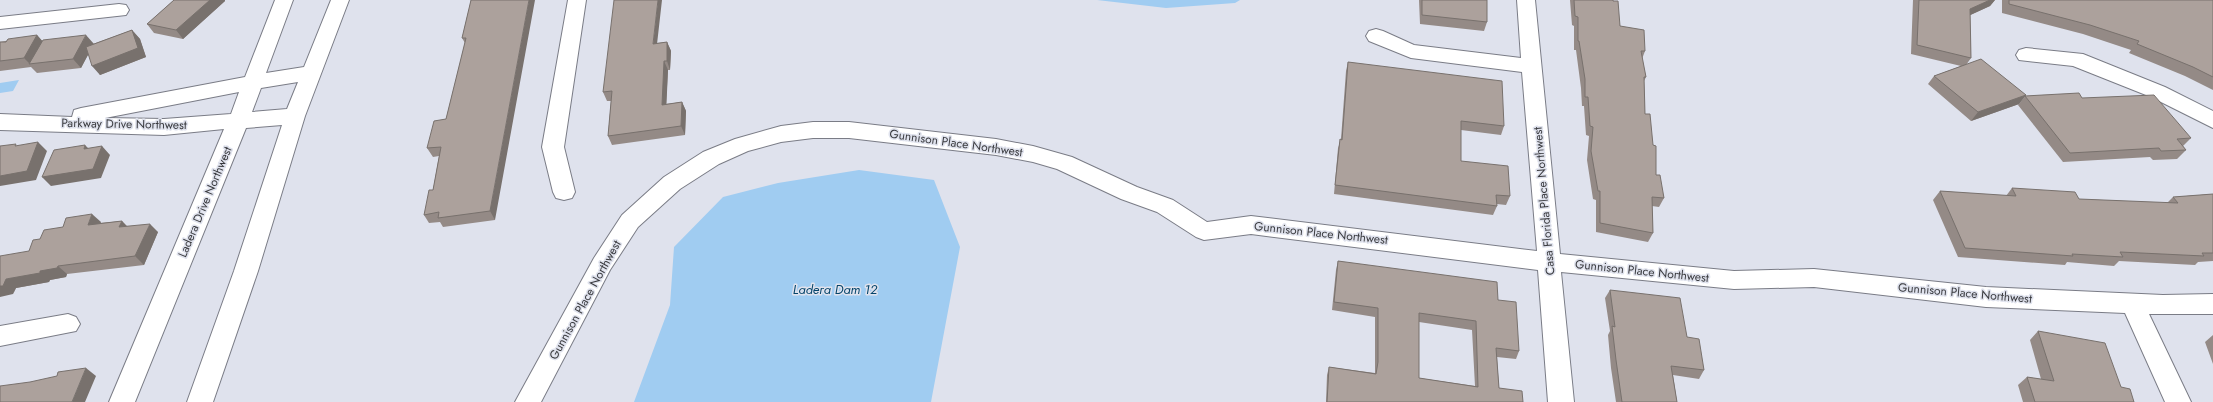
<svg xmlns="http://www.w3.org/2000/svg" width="2213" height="402" font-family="Jost,sans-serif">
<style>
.water{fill:#a0ccf1}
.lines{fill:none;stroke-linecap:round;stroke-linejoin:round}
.street-casing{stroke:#7a7c86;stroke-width:2}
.secondary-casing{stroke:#7a7c86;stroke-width:2}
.street{fill:#fff;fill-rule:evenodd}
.secondary{fill:#fff;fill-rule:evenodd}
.wall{fill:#948a86;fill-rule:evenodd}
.shaded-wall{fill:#78716d}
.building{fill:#aca19c;stroke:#78716d;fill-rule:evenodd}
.labels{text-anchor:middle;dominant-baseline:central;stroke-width:3;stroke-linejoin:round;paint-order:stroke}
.street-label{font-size:12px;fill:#393a3e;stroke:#dfe2ed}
.water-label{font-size:13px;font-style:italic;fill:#04446b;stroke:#dfe2ed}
</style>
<rect width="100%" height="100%" fill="#dfe2ed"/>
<path class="water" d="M1097,0H1240L1235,3L1166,8Z
M19,80L13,91L0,93V83Z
M859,170L934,180L960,247L931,402H634L670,305L674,247L723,197L778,183Z"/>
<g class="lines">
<defs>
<path id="street" d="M568,0H586L564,147L575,192L572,198L564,200L556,198L553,192L542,147Z
M1517,0H1535L1560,254L1734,271L1814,269L1986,287L2163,295L2213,294V314H2149L2191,402H2165L2125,313L1986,307L1814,287L1734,289L1561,272L1574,402H1548L1538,270L1251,234L1204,240L1196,237L1157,212L1121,199L1057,169L1033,162L996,155L849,138H813L781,142L748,151L719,164L680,189L638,227L610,270L541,402H515L594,258L622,215L664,177L703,152L735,139L781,126L813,122H849L996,139L1033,146L1072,157L1137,187L1173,200L1207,222L1251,216L1537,251L1522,72L1411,58L1369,41L1366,36L1369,31L1376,29L1383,31L1414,45L1521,58Z
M119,4L126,5L129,10L126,15L0,29V17Z
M2026,48L2083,54L2165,87L2213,111V128L2151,97L2073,66L2019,60L2016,55L2019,50Z
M68,314L76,317L80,324L76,331L0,346V326Z"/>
<path id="secondary" d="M275,0H293L266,73L304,67L331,0H349L305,116L258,271L213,402H187L234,271L282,125L246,128L135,402H109L224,129L164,135L0,130V114L72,117L74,110L81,108L245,77ZM298,82L287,109L252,112L261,88ZM239,92L231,114L164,119L105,118Z"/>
</defs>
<use href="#street" class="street-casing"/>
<use href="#secondary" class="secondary-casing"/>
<use href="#street" class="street"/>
<use href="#secondary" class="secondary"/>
</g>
<path class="wall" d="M174,0H225V1L183,39L154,33L147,24Z
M471,0L495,220L443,227L440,222L429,223L424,215L433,190L439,156L433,157L427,148L446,119L465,43L462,38Z
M1419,0H1487V22L1484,31L1420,24Z
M1570,0H1613L1620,26L1645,51L1642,59L1646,77L1644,81L1645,114L1656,175L1664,198L1659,207L1652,206L1653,233L1648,242L1596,232V200L1593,199L1587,160L1589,136L1586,135L1584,106H1582L1581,88L1576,50H1574V26L1572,25Z
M1913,0H1995L1990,6L1970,15L1971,58L1966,65L2026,95L2019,104L1971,121L1928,84L1934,76L1961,66L1911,54Z
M2002,0H2213V90L2185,76L2129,53L2131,50L2083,34L2002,13Z
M132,30L140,39L146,57L100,75L88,54L81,68L37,73L31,67L0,71V42L37,35L42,41L93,44Z
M667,42L671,51L670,70H668L666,104L682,102L686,111L685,135L612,145L608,136L611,101H607L603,92L657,43Z
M1348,62L1504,126L1501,135L1461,130V161L1510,196L1506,205L1497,204V206L1493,215L1334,194L1338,148L1341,139L1346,71Z
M2025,96L2082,98L2191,138L2183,146L2186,150L2177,159L2153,160L2150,157L2063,162L2018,105Z
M2012,188L2079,199L2167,203L2173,197L2213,194V261L2198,262L2195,265L2119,261L2114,266L2067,262L2065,265L1958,257L1933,200L1940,191L2006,196Z
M122,221L127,226L158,232L144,265L67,274L66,277L50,280L49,282L16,288L13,294L29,251L40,239L101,222L100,223Z
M1338,261L1498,300L1519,351L1516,359L1497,357L1499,388L1523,402H1326L1327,375L1329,367L1375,373V317L1332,310L1336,270ZM1419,322L1472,330L1475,386L1419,378Z
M1610,290L1687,337L1704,370L1699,379L1673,375L1677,402H1616L1611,368L1608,335L1610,331L1605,298Z
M2038,331L2121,387L2134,402H2023L2018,385L2027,377L2041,379L2030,340Z
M2213,335V364L2205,342Z"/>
<path class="shaded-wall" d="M210,0H225V1L183,39L176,30Z
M529,0H535L495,220L490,211Z
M658,0H662L656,53L653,44Z
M1990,0H1995L1990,6L1964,18L1970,9Z
M132,30L140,39L146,57L100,75L92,66Z
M37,35L45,44L30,64L24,58Z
M86,35L94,44L81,68L73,59Z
M667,42L671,51L670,70L667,61Z
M664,61L668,70L666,114L662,105Z
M2026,95L2019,104L1971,121L1978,112Z
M682,102L686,111L685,135L681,126Z
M38,142L47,151L36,180L0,186V176Z
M85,145L94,154L84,149Z
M102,146L110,155L101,178L51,186L42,177Z
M92,214L101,222L97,233L88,225Z
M122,221L130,230L119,227Z
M150,224L158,232L144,265L135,256Z
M58,266L67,274L66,277L50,280L49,282L16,288L13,294L0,297V286L6,279L40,271Z
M86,368L96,376L85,402H72Z"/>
<path class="building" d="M174,0H210L176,30L147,24Z
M471,0H529L490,211L438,218L439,212L424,215L429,190H433L441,147L427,148L434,121L446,119L466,38H462Z
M614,0H658L653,44L667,42V61H664L662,105L682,102L681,126L608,136L612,91L603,92Z
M1422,0H1487V22L1422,15Z
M1574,0H1613V1H1618L1620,26L1644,30L1645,51H1641L1646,77H1644L1645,114H1650L1653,145L1656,146V175H1660L1664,198L1652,197L1653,233L1600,223V191H1598L1591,151L1593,127L1590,126L1588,97H1585V79L1579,41H1578V17L1575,16Z
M1919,0H1990L1970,9L1971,58L1917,45Z
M2009,0H2213V77L2193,67L2137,44L2139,41L2090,25L2009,4Z
M132,30L138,48L92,66L86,47Z
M37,35L24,58L0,61V42H6L8,39Z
M86,35L73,59L29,64L43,40Z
M1981,59L2026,95L1978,112L1934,76Z
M1348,62L1502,81L1504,126L1461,121V161L1508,166L1510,196L1496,195L1497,206L1335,185L1340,139L1342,140Z
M2079,93L2082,98L2154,95L2191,138L2177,139L2186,150L2161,151L2159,148L2070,153L2025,96Z
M38,142L27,171L0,176V146L16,144L15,146Z
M85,145L84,149L102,146L93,169L42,177L54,150Z
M2012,188L2075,192L2079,199L2178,203L2173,197L2213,194V253H2202L2204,256L2120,252L2123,257L2072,254L2073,256L1965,248L1940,191L2016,196Z
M92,214L88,225L122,221L119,227L150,224L135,256L58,266L57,268L40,271V273L6,279L3,286H0V256L29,251L33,240L40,239L44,230L63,227L66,218Z
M1338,261L1497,282L1498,300L1516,302L1519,351L1496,348L1499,388L1522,391L1523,402H1327L1329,367L1376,374L1378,362V308L1334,302ZM1419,313L1476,321L1478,387L1419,378Z
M1610,290L1680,298L1687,337L1699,339L1704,370L1671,366L1677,402H1622L1616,360L1612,326L1615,327Z
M2038,331L2105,343L2121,387L2130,389L2134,402H2035L2027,377L2054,381Z
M86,368L72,402H0V386L30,382L57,376L58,372Z"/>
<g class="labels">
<g class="street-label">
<text transform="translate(124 124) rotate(1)">Parkway Drive Northwest</text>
<text transform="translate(956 143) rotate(8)">Gunnison Place Northwest</text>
<text transform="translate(1544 201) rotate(-95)">Casa Florida Place Northwest</text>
<text transform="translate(205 202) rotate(-67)">Ladera Drive Northwest</text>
<text transform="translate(1321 233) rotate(6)">Gunnison Place Northwest</text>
<text transform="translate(1642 271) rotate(6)">Gunnison Place Northwest</text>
<text transform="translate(1965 293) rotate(5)">Gunnison Place Northwest</text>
<text transform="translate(585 300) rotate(-61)">Gunnison Place Northwest</text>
</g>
<g class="water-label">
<text x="835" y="289">Ladera Dam 12</text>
</g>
</g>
</svg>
